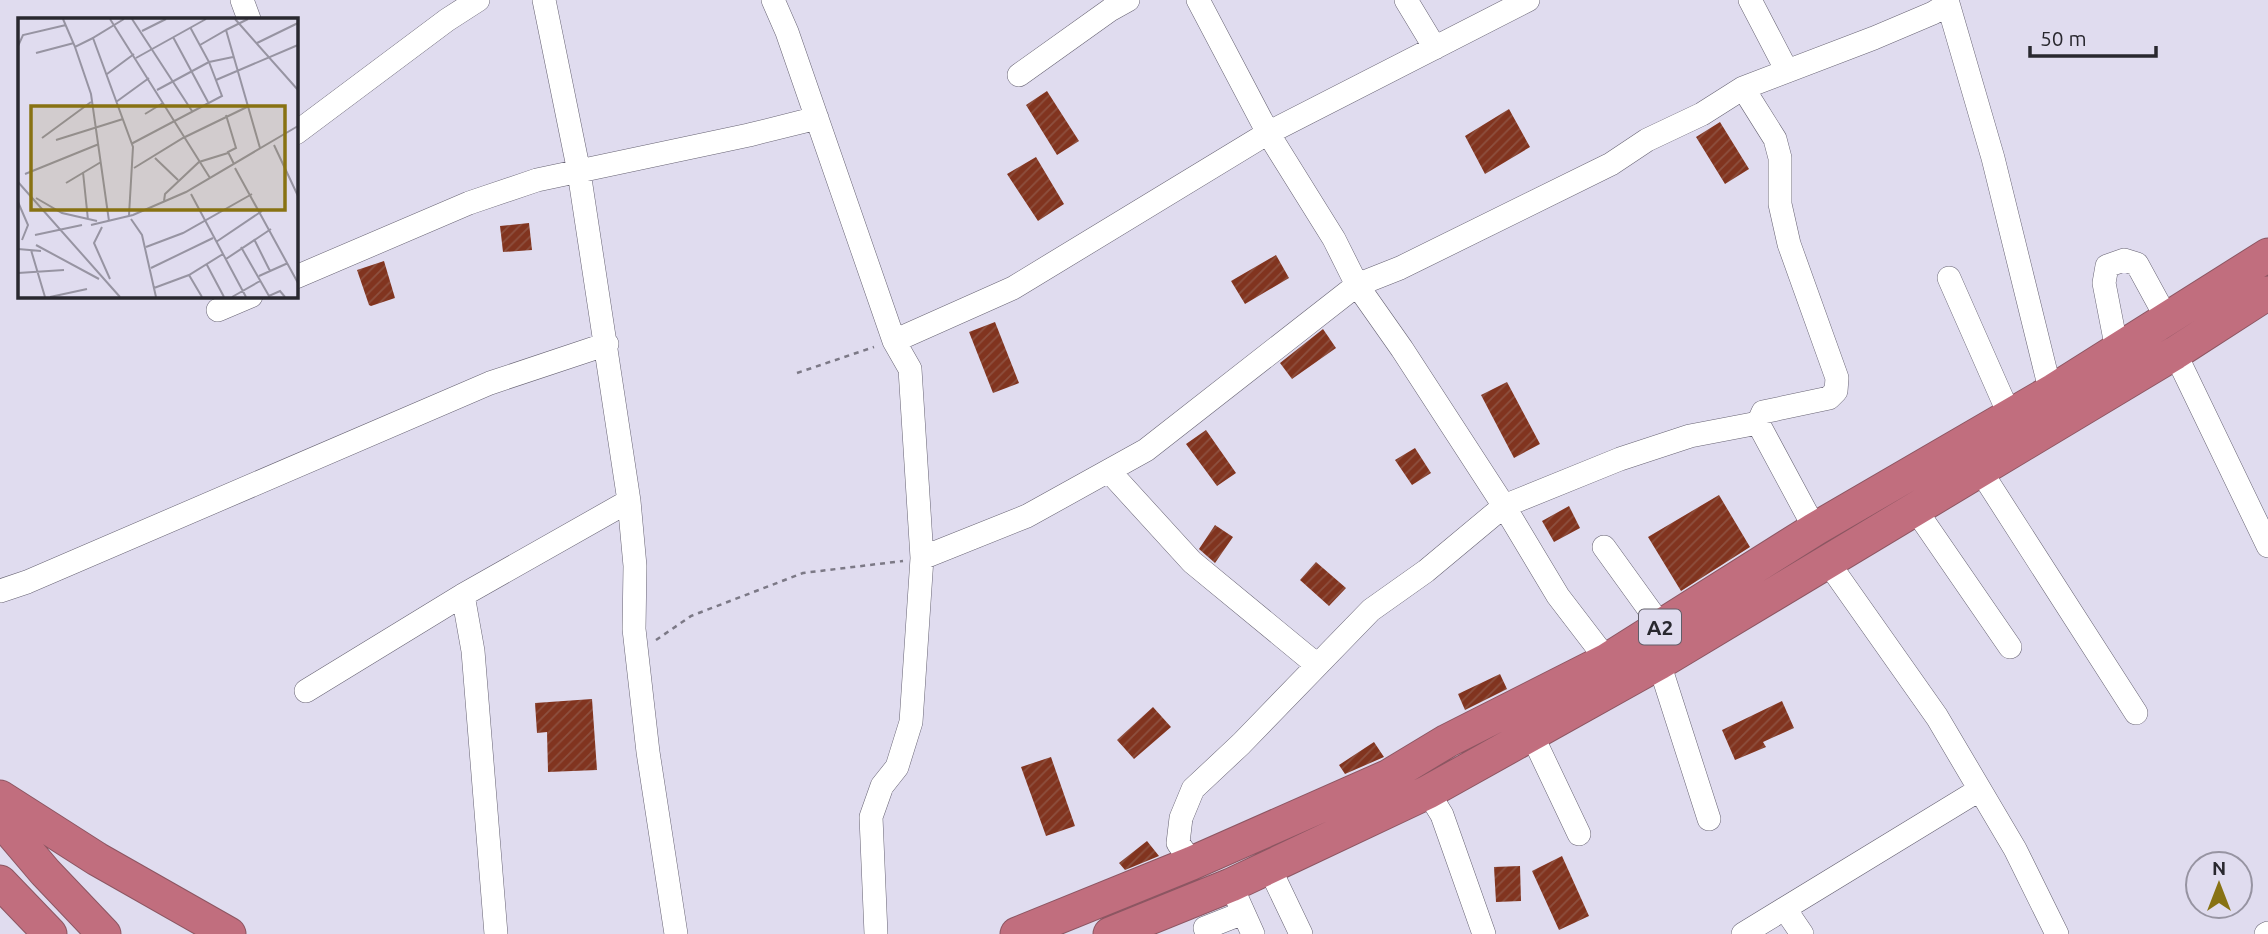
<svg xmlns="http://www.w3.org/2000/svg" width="2268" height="934" font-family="Ubuntu,sans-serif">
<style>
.building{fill:url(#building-hatch)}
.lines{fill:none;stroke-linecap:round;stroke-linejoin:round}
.minor-casing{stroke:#676373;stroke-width:24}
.highway-casing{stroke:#8c5662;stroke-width:35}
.path{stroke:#7c7986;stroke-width:2.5;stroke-dasharray:5 5;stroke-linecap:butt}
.minor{stroke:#fff;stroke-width:23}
.highway{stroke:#c16e7e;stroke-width:33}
.labels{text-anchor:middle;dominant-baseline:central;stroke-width:7;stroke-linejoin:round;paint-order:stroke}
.shield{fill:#e0dcef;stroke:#605e69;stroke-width:2}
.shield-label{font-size:21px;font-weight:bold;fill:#29282f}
.inset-road{fill:none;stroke:#9794a2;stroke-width:2}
.view{fill:#887213;fill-opacity:0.15;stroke:#887213;stroke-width:3.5}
.inset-edge{fill:none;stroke:#29282f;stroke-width:3.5}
</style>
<defs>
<pattern id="building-hatch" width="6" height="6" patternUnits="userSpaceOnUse" patternTransform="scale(1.75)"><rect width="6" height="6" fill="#81341f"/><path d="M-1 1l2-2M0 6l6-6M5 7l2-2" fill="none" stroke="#8d503f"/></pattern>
</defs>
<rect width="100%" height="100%" fill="#e0dcef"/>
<path class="building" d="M1047,91L1079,141L1057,155L1026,105Z
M1509,109L1530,147L1485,174L1465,136Z
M1720,122L1749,169L1725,184L1696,137Z
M1036,157L1064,204L1038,221L1007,174Z
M529,223L532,250L503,252L500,226Z
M1276,255L1289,278L1245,304L1231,281Z
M384,261L395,298L371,306L369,305L357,270Z
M995,322L1019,383L993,393L969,332Z
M1323,329L1336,348L1292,379L1280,363Z
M1507,382L1540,444L1514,458L1481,395Z
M1206,430L1236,473L1217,486L1186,444Z
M1415,448L1431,473L1412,485L1395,460Z
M1719,495L1750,547L1681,591L1648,537Z
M1569,506L1580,528L1554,542L1542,521Z
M1215,525L1233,537L1215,563L1199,549Z
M1316,562L1346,588L1329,606L1300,580Z
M1500,674L1507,689L1465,710L1458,694Z
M592,699L597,770L548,772L547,732L537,733L535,703Z
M1782,701L1794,728L1763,742L1766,747L1735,760L1722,730Z
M1153,707L1171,727L1134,759L1117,740Z
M1374,742L1384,757L1345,774L1339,765Z
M1051,757L1075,826L1046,836L1021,767Z
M1147,841L1159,856L1125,870L1119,863Z
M1562,856L1589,916L1559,930L1532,871Z
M1520,866L1521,901L1496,902L1494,867Z"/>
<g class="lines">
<defs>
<path id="minor" d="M242,0L249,19
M544,0L579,172L629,501L635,566L634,629L648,752L676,934
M773,0L787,32L894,341L910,369L922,558L911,722L897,767L882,786L871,817L876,934
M1198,0L1268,133L1334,239L1357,285L1402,349L1504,506L1558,596L1607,660
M1406,0L1435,48
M1750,0L1787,71
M1947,0L1993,158L2047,377L2054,390
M1019,75L1110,10L1128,0
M1743,88L1775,139L1780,158V204L1789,244L1837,378L1836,391L1829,398L1763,412L1758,423L1815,529
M296,133L447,20L478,0
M296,277L469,203L537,180L749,135L817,118
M1949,278L2009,414
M218,310L251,296
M894,341L1013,288L1268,133L1528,0
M2117,350L2104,283L2107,266L2124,260L2137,264L2167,319
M2175,353L2268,546
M1980,470L2136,713
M1109,471L1192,562L1317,665
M1915,509L2010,647
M1604,547L1661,626
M922,558L1027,516L1146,450L1357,285L1400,268L1611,164L1647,140L1702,114L1743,88L1874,38L1933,13L1948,4
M1827,561L1937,717L2015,849L2057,934
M0,591L27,582L490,383L607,344
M463,595L473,651L496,934
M1659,663L1709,819
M306,691L463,595L629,501
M1531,733L1579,834
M1428,792L1442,815L1484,934
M1192,863L1178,843L1181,818L1193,789L1241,744L1371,610L1426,571L1504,506L1620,459L1690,436L1758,423
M1269,867L1301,934
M1231,885L1253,934
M1785,909L1802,934
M1205,928L1243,913
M1743,934L1979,790
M2266,934L2268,933"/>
<path id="highway" d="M0,797L97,859L229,934
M0,819L45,872L104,934
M0,882L50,934
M1017,934L1192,863L1389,776L1447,741L1607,660L1815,529L2054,390L2268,255
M1110,934L1231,885L1428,792L1659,663L2175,353L2268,293"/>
</defs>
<use href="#minor" class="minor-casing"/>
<use href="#highway" class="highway-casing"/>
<path class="path" d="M797,373L874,347
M656,640L691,616L803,573L903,561"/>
<use href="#minor" class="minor"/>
<use href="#highway" class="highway"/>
</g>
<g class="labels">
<rect class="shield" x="1639" y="609.5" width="42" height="35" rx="5"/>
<g class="shield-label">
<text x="1660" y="627">A2</text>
</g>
</g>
<g transform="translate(18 18)">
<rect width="280" height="280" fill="#e0dcef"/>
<path class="inset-road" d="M45,1L57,29L75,20M92,1L192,160M106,1L75,20L115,129L111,197M114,1L174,93M217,1L280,72M208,12L230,1M124,13L148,1M155,19L190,84M239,25L280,5M182,27L208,12L242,130M0,28L5,17L48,7M57,29L73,76L91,203M18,35L56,25M118,40L188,1M89,56L116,36M198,62L280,27M139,72L191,44L172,9M98,84L131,60M127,96L145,85M208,97L218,130L210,134L216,146M24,120L73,84M38,122L105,101M113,126L204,78L191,44L215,39M256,127L280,178M137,140L160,162M116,150L165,120L231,88M217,150L280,265M65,154L70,202M7,156L81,126M0,164L102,279M48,165L83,144M173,176L228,279M18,180L44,195L79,203M146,183L147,176L181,144L210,135M0,184L10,207L4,222M113,201L124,217L138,279M73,207L115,197L168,174L280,108M84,209L76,225L92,261M17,217L64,207M236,221L252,253M198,224L244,193M18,227L81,261M128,229L165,215L234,176M223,229L251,278L262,273L267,279M0,231L23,233M13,232L27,279M208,241L253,211M189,247L206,279M133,250L195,220M0,255L46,252M171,257L184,279M241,258L270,245M136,270L171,257L205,236M32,279L69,271M214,279L242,263"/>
<path class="view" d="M13,88H267V192H13Z"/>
<rect width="280" height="280" class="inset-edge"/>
</g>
<g transform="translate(2219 885)"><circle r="33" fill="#e0dcef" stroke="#9794a2" stroke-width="2"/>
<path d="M0-5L12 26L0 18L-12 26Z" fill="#887213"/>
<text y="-10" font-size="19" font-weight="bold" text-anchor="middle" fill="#29282f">N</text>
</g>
<path d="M2030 46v10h126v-10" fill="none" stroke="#29282f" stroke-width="3.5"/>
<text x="2040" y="46" font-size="21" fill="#29282f" stroke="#e0dcef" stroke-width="5" paint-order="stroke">50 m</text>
</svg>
